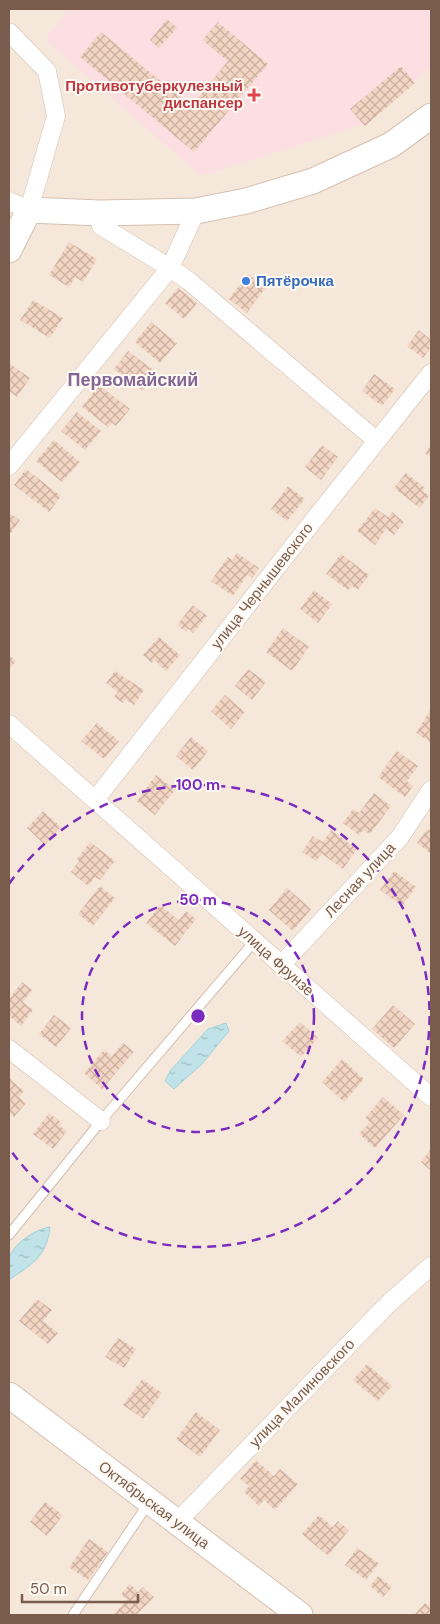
<svg xmlns="http://www.w3.org/2000/svg" width="440" height="1624" font-family="'DM Sans',sans-serif">
<style>
.residential{fill:#f5e8da}
.medical{fill:#fbdfe3}
.water{fill:url(#water-ripples);stroke:#a5d3da}
.building{fill:url(#building-cross-hatch)}
.lines{fill:none;stroke-linecap:round;stroke-linejoin:round}
.lane-casing{stroke:#d1beb0;stroke-width:11}
.street-casing{stroke:#d1beb0;stroke-width:19}
.secondary-casing{stroke:#d6c0b0;stroke-width:27}
.lane{stroke:#fff;stroke-width:9}
.street{stroke:#fff;stroke-width:18}
.secondary{stroke:#fff;stroke-width:25}
.ring{fill:none;stroke:#7b2cbf;stroke-width:2.5;stroke-dasharray:9 6}
.health-dot{fill:#e0444e;stroke:#fffaf3;stroke-width:2}
.shop-dot{fill:#3f7fe0;stroke:#fffaf3;stroke-width:2}
.labels{text-anchor:middle;dominant-baseline:central;stroke-width:4;stroke-linejoin:round;paint-order:stroke}
.health-label{font-size:15px;font-weight:bold;fill:#be3a42;stroke:#fffaf3;text-anchor:end}
.shop-label{font-size:15px;font-weight:bold;fill:#366cbe;stroke:#fffaf3;text-anchor:start}
.street-label{font-size:15px;fill:#7a5c4d;stroke:#fffaf3}
.quarter-label{font-size:18px;font-weight:bold;fill:#846695;stroke:#fffaf3}
.centre{fill:#7b2cbf;stroke:#fffaf3;stroke-width:2.5}
.ring-label{font-size:15px;text-anchor:middle;font-weight:bold;fill:#7b2cbf;stroke:#fffaf3;stroke-width:4;stroke-linejoin:round;paint-order:stroke}
</style>
<defs>
<pattern id="water-ripples" width="26" height="14" patternUnits="userSpaceOnUse" patternTransform="scale(1.25)"><rect width="26" height="14" fill="#bfe3e8"/><path d="M2 4q2-2 4 0t4 0M15 11q2-2 4 0t4 0" fill="none" stroke="#a0bbbe"/></pattern>
<pattern id="building-cross-hatch" width="8" height="8" patternUnits="userSpaceOnUse" patternTransform="scale(1.25)"><rect width="8" height="8" fill="#f3d5c3"/><path d="M0 0l8 8M0 8l8-8" fill="none" stroke="#cab0a1"/></pattern>
</defs>
<rect width="100%" height="100%" fill="#fdf6ec"/>
<path class="residential" d="M9,9H431V1615H9Z"/>
<path class="medical" d="M68,9H431V67L365,124L201,176L45,40Z"/>
<path class="water" d="M226,1023L229,1031L202,1064L174,1089L165,1081L170,1071L208,1029Z
M50,1227C47,1257 31,1265 9,1280C9,1274 8,1267 9,1260C11,1245 35,1229 50,1227Z"/>
<path class="building" d="M167,19L177,28L159,48L150,40Z
M218,22L268,64L194,152L80,57L101,32L191,106L228,61L202,40Z
M401,66L415,83L365,126L350,109Z
M69,242L97,259L83,282L75,277L69,287L49,275Z
M248,274L266,287L247,313L229,299Z
M178,288L197,303L184,319L165,303Z
M33,300L63,318L50,338L20,320Z
M151,322L177,343L160,363L135,342Z
M419,330L431,340V347L423,358L407,346Z
M128,351L157,373L143,391L114,369Z
M9,363L30,378L17,397L9,391Z
M374,374L395,389L382,406L362,391Z
M99,385L130,409L116,426L112,423L108,427L82,407Z
M77,412L101,431L85,450L61,431Z
M54,440L80,462L62,482L36,461Z
M322,445L338,457L321,480L305,467Z
M431,445V458L425,453Z
M26,469L61,496L49,512L14,485Z
M406,473L425,488L423,491L429,496L420,508L394,488Z
M288,486L305,499L287,521L271,509Z
M375,508L388,517L392,512L404,522L394,535L386,529L375,545L357,531Z
M9,513L20,520L9,536Z
M237,553L259,568L252,578L247,575L233,596L211,581L228,557L232,560Z
M341,554L369,575L358,590L352,586L348,590L326,574Z
M314,590L332,604L318,623L300,609Z
M193,605L207,616L193,633L189,629L186,632L177,625Z
M283,628L309,647L292,671L266,652Z
M159,637L180,655L166,671L154,660L152,663L143,655Z
M9,655L16,661L9,670Z
M248,669L266,682L252,700L235,686Z
M115,671L144,690L134,705L125,699L123,703L114,697L118,692L106,683Z
M225,695L245,712L231,729L211,711Z
M431,709V743L416,733Z
M97,723L119,741L104,759L81,741Z
M191,737L208,751L193,770L176,756Z
M397,751L418,766L407,781L413,786L405,797L378,777Z
M156,775L175,790L155,815L137,801Z
M374,793L391,806L370,834L363,830L359,835L343,823L353,809L359,813Z
M43,811L61,827L45,845L27,828Z
M427,829L431,831V854L417,843Z
M331,830L357,849L343,869L322,854L316,861L302,852L313,836L323,842Z
M90,842L115,861L100,880L95,877L88,886L71,872L79,861L77,859Z
M394,871L416,887L402,906L380,890Z
M100,886L115,898L93,926L78,914Z
M287,888L311,909L293,931L269,910Z
M160,905L179,920L186,911L196,919L175,946L146,923Z
M22,982L32,990L23,1002L33,1010L21,1026L9,1016V999Z
M393,1005L415,1024L394,1048L372,1029Z
M54,1015L71,1028L56,1047L39,1034Z
M300,1022L318,1038L301,1057L282,1041Z
M123,1043L134,1052L102,1089L84,1073L104,1050L112,1056Z
M342,1059L364,1079L344,1102L322,1082Z
M9,1078L24,1091L19,1097L26,1103L14,1117L9,1112Z
M383,1097L404,1115L375,1148L359,1134L370,1122L365,1118Z
M49,1113L62,1123L60,1126L67,1131L53,1149L33,1134Z
M431,1149V1171L421,1162Z
M37,1299L52,1310L43,1321L58,1333L48,1344L19,1321Z
M118,1338L136,1349L124,1368L105,1357Z
M367,1364L392,1386L378,1401L353,1380Z
M142,1379L162,1393L143,1419L123,1405Z
M196,1412L220,1430L200,1457L176,1439Z
M256,1460L274,1476L280,1469L298,1484L275,1510L264,1500L259,1506L244,1492L249,1486L240,1479Z
M45,1502L63,1515L47,1536L30,1522Z
M319,1515L333,1527L338,1521L349,1530L328,1556L302,1534Z
M89,1539L108,1552L88,1580L69,1567Z
M357,1548L379,1563L366,1580L345,1565Z
M378,1576L392,1587L383,1597L370,1586Z
M130,1584L138,1592L143,1587L154,1597L136,1615H115L114,1614L127,1600L121,1594Z
M425,1603L431,1608V1615H414Z"/>
<g class="lines">
<defs>
<path id="lane" d="M9,1235L101,1121L254,942
M73,1615L148,1504"/>
<path id="street" d="M9,32L47,71L56,116L29,210L9,201
M100,213L101,226L170,268L189,281L377,441
M9,466L170,268L196,211
M9,724L431,1097
M95,800L302,535L431,373
M281,965L400,837L431,790
M9,1049L101,1121
M177,1522L388,1304L431,1266"/>
<path id="secondary" d="M9,250L29,210L100,213L196,211L246,201L313,181L391,145L431,116
M9,1395L300,1615"/>
</defs>
<use href="#lane" class="lane-casing"/>
<use href="#street" class="street-casing"/>
<use href="#secondary" class="secondary-casing"/>
<use href="#lane" class="lane"/>
<use href="#street" class="street"/>
<use href="#secondary" class="secondary"/>
</g>
<g class="ring">
<circle cx="198" cy="1016" r="116"/>
<path d="M9 884A231 231 0 1 1 9 1148"/>
</g>
<path class="health-dot" d="M251.5 87.5h5v5h5v5h-5v5h-5v-5h-5v-5h5z"/>
<circle class="shop-dot" cx="246" cy="281" r="5"/>
<g class="labels">
<g class="health-label">
<text x="243" y="86">Противотуберкулезный<tspan x="243" dy="17">диспансер</tspan></text>
</g>
<g class="shop-label">
<text x="256" y="281">Пятёрочка</text>
</g>
<g class="street-label">
<text transform="translate(262 586) rotate(-52)">улица Чернышевского</text>
<text transform="translate(360 880) rotate(-47)">Лесная улица</text>
<text transform="translate(276 961) rotate(42)">улица Фрунзе</text>
<text transform="translate(302 1393) rotate(-46)">улица Малиновского</text>
<text transform="translate(154 1505) rotate(37)">Октябрьская улица</text>
</g>
<g class="quarter-label">
<text x="133" y="380">Первомайский</text>
</g>
</g>
<circle cx="198" cy="1016" r="8" class="centre"/>
<g class="ring-label">
<text x="198" y="790">100 m</text>
<text x="198" y="905">50 m</text>
</g>
<rect width="440" height="1624" fill="none" stroke="#7a5c4d" stroke-width="20"/>
<path d="M22 1594v8h116v-8" fill="none" stroke="#7a5c4d" stroke-width="2.5"/>
<text x="30" y="1594" font-size="15" fill="#7a5c4d" stroke="#fffaf3" stroke-width="4" paint-order="stroke">50 m</text>
</svg>
